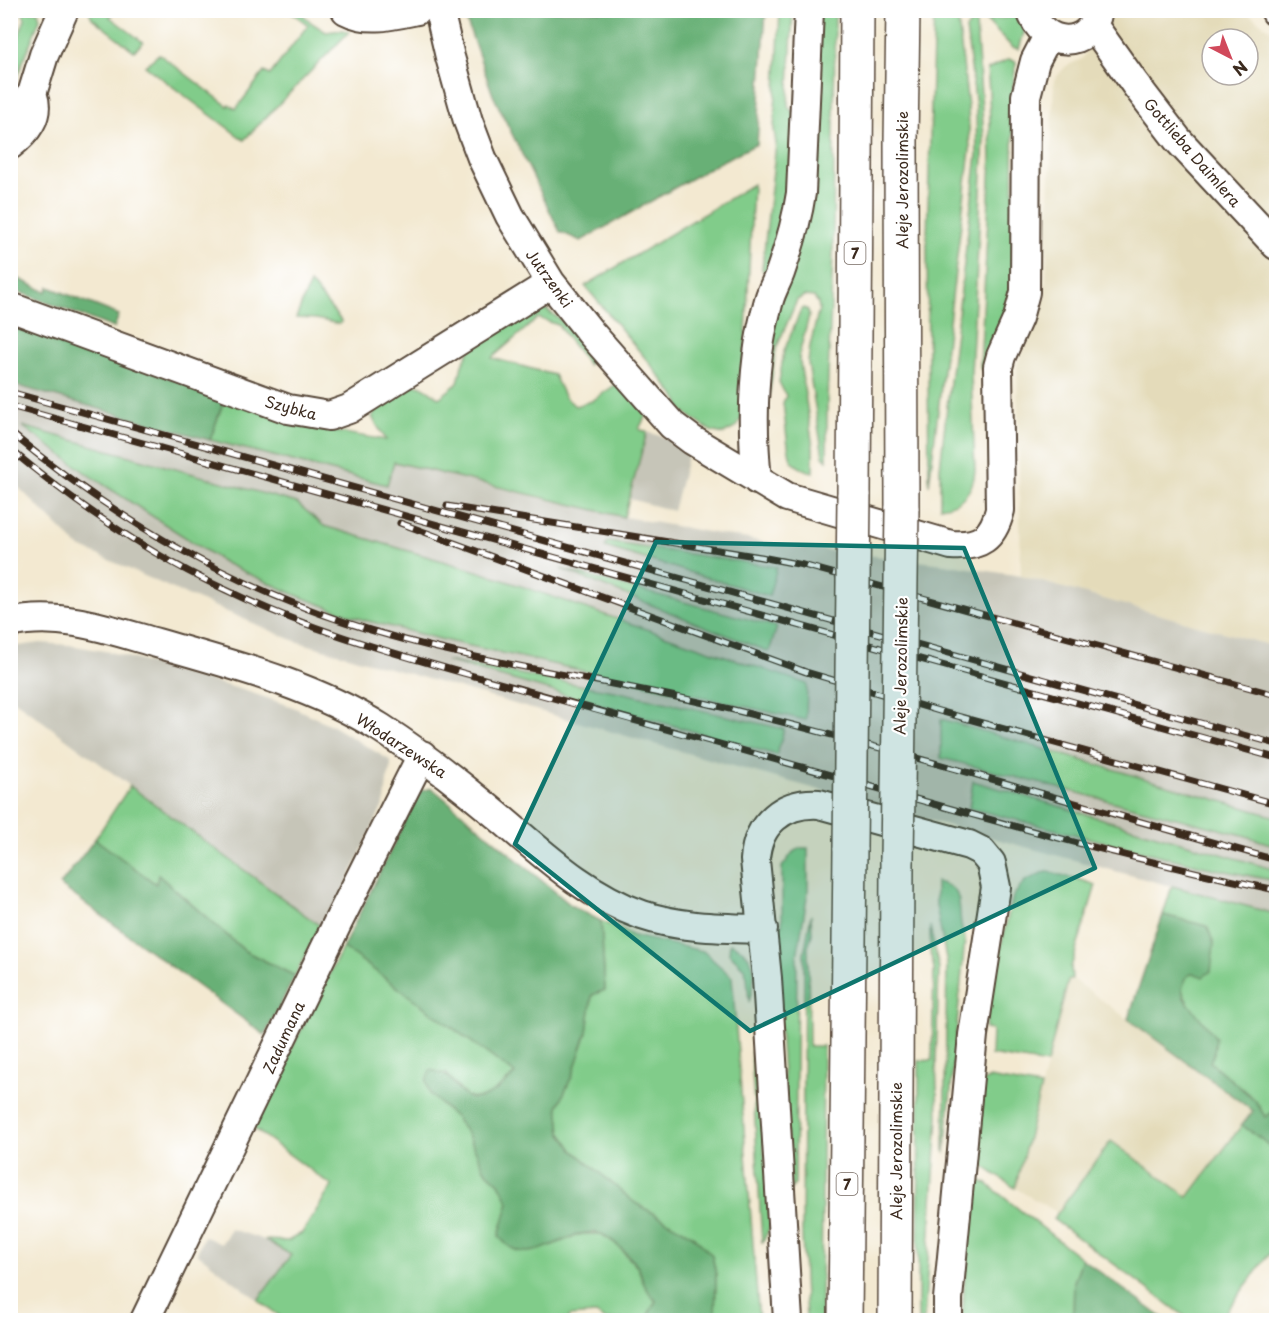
<svg xmlns="http://www.w3.org/2000/svg" width="1287" height="1331" font-family="'Playpen Sans',sans-serif">
<style>
.built{fill:#e4dbba;fill-rule:evenodd}
.industrial{fill:#c6c5b8}
.green{fill:#81cc8a;stroke:#5e7b54;stroke-width:1.5}
.forest{fill:#68b076;stroke:#526d4a;stroke-width:1.5}
.lines{fill:none;stroke-linecap:round;stroke-linejoin:round}
.minor-casing{stroke:#574739;stroke-width:32}
.major-casing{stroke:#574739;stroke-width:36}
.minor{stroke:#fff;stroke-width:28}
.major{stroke:#fff;stroke-width:33}
.rail-casing{stroke:#3b2a1e;stroke-width:7}
.rail{stroke:#fff;stroke-width:4.5;stroke-dasharray:14;stroke-linecap:butt}
.major-bridge-casing{stroke:#574739;stroke-width:36;stroke-linecap:butt}
.major-bridge{stroke:#fff;stroke-width:33}
.marked{fill:#0f766e;fill-opacity:0.2;stroke:#0f766e;stroke-width:4.5;stroke-linejoin:round}
.labels{text-anchor:middle;dominant-baseline:central;stroke-width:4.5;stroke-linejoin:round;paint-order:stroke}
.shield{fill:#fff;stroke:#766a62;stroke-width:1.5}
.shield-label{font-size:14px;font-weight:bold;fill:#3b2a1e}
.street-label{font-size:15px;fill:#3b2a1e;stroke:#fff}
</style>
<rect width="100%" height="100%" fill="#fff"/>
<filter id="ink" filterUnits="userSpaceOnUse"><feTurbulence type="fractalNoise" baseFrequency=".0167" numOctaves="2"/><feDisplacementMap in="SourceGraphic" scale="12" xChannelSelector="R" yChannelSelector="G"/><feConvolveMatrix kernelMatrix="1 2 1 2 8 2 1 2 1" color-interpolation-filters="sRGB"/></filter>
<filter id="wash" filterUnits="userSpaceOnUse"><feTurbulence type="fractalNoise" baseFrequency=".008" numOctaves="4" result="noise"/><feDisplacementMap in="SourceGraphic" scale="24" xChannelSelector="R" yChannelSelector="G"/><feGaussianBlur stdDeviation="1.35" result="paint"/><feColorMatrix in="noise" values="0 0 0 0 0 0 0 0 0 0 0 0 0 0 0 0 0 1.4 0 .05"/><feComposite in="paint" operator="in"/></filter>
<g filter="url(#wash)">
<rect width="100%" height="100%" fill="#f3e9d1"/>
<path class="built" d="M1108,11H1245L1276,34V647L1021,576L1017,365L1045,298L1054,80L1066,66L1082,59ZM1212,39H1248V75H1212Z
M1073,979L1253,1111L1188,1197L1112,1141L1058,1213L1015,1188L1068,981Z"/>
<path class="industrial" d="M10,355L393,462L548,500L624,517L781,545L944,564L1021,576L1276,647V914L1025,847L654,744L295,641L171,588L78,546L11,480Z
M647,432L671,439L670,444L689,450L673,511L630,499Z
M40,643L69,645L110,652L246,691L293,707L331,725L391,761V770L387,780L385,801L326,927L320,926L11,698V647Z
M231,1229L265,1240L291,1255L258,1300L197,1253L204,1236L221,1244Z"/>
<path class="green" d="M22,11H38L40,19L11,92V56L25,19Z
M89,11H115L110,17L143,42L134,51L92,18Z
M290,11H299L312,23L326,32L342,30L349,32L244,140L145,66L159,54L228,106L229,104L236,109L264,72L270,75L308,25Z
M780,11H793L788,107L795,114L793,184L767,275L762,269L776,144L774,130Z
M818,11H835L833,253L827,401V460L823,456L808,363L810,346L819,309L818,303L814,297L804,296L797,300L776,349L769,397H768L770,336Z
M934,11H957L968,107L970,150L929,485L927,238Z
M1019,16L1025,29L1019,49L1012,47L986,20Z
M973,22L976,24L984,138L971,373L975,471C973,491 962,505 940,507V468L944,432L977,155L976,107L966,29Z
M1009,59L1016,62L1013,86L1014,273L1009,305L986,371L982,370L980,368L991,160L989,91L987,70Z
M753,184L742,418L735,428L723,434L711,431L696,421L682,410L677,399L651,365L585,286Z
M310,283L338,317L342,322L339,324L316,319L296,318Z
M804,308L808,310L809,316L799,355L813,447V472C806,471 797,467 792,461C787,454 785,414 783,403L786,396L779,382L784,351L801,310Z
M545,309C556,316 589,340 592,351C593,357 591,360 588,365L558,325L538,318L492,358L554,375L564,396L575,406L592,401L615,385L624,387L646,415L639,429L647,432L624,517L394,462L387,485L210,440L225,397L295,425L386,440L372,417C379,404 401,381 418,385C425,386 433,394 439,398L458,383L462,365L473,343L528,312Z
M22,426L297,503L324,526L480,572L807,684L806,720L452,642L364,620L298,596L225,563L90,476Z
M607,542L777,567L769,596L605,547Z
M561,569L777,627L769,652Z
M446,661L619,692L784,729L777,755Z
M941,719L1276,817V846L1243,835L941,758Z
M973,781L1276,870V881L1206,867L969,808Z
M130,786L320,926L295,976L245,951L159,876L156,884L95,839Z
M800,848H808V891L797,957L795,1184L791,1189L773,927L782,925V867L793,852Z
M1048,872L1078,879L1096,885L1071,967L1072,979L1068,981L1047,1064L991,1055L992,1030L985,1029L992,982L1013,896L1025,881L1042,873Z
M936,882C964,887 958,902 961,924C962,929 964,934 965,939L945,1152L944,1150L947,964L936,906Z
M1172,886L1276,914V1110L1265,1117L1255,1100L1210,1062L1214,1053C1210,1043 1182,995 1182,989C1182,985 1186,979 1187,976L1193,973L1214,944L1207,927L1163,915Z
M811,915L812,934L808,947L809,1046H823L821,1320H806L802,1235L804,953Z
M601,921L634,936L703,951L732,977L759,1320H715L716,1275L712,1255L692,1235L635,1203L573,1150L561,1132L558,1106L572,1076L587,1032L592,995L605,990Z
M930,926L939,969L936,1061L938,1117L924,1320H918L919,1061L932,1060L934,968L930,952Z
M730,943C759,956 757,975 749,1002L747,977L744,968L729,953Z
M343,947L515,1074C503,1084 482,1107 465,1095C458,1089 452,1080 446,1073L430,1094L456,1118L468,1135L485,1170L499,1183L509,1202L499,1236L541,1249L582,1234H601L616,1244L638,1268L644,1284L656,1302L647,1319L605,1320L596,1314L569,1316L568,1320H285L258,1300L291,1255L265,1240L288,1241L302,1233L332,1186L252,1127Z
M751,1051L759,1074L770,1227L762,1244Z
M989,1078L1041,1087L1015,1188L973,1159L980,1085L984,1080Z
M1242,1125L1276,1150V1245L1220,1320H1190L1053,1219L1111,1141L1188,1197Z
M971,1179H977L987,1184L1082,1259L1074,1282L1073,1320H962Z"/>
<path class="forest" d="M463,11H766L757,144L722,161L581,241L560,232L493,95Z
M11,275L46,292L49,287L119,315L114,328L11,289Z
M10,323L225,397L210,440L11,384Z
M432,788L572,906L601,921L605,990L592,995L587,1032L572,1076L558,1106L561,1132L573,1150L635,1203L692,1235L712,1255L716,1275L715,1320H645L656,1301C651,1295 646,1289 643,1282C642,1278 641,1273 639,1269C633,1259 612,1238 601,1234C568,1223 529,1278 499,1236L509,1202L499,1183L485,1170L468,1135L456,1118L430,1094L426,1081L430,1070C458,1075 448,1084 466,1096C482,1106 505,1084 515,1074L343,947L420,791Z
M95,839L156,884L158,875L245,951L295,976L265,1035L60,885Z
M1163,915L1207,926L1214,944L1211,971L1203,977L1193,973L1187,976L1182,988L1184,998L1216,1038L1214,1053L1210,1062L1255,1100L1265,1117L1276,1110V1150L1242,1125L1253,1111L1128,1019Z
M1082,1259L1163,1318L1166,1320H1073L1074,1282Z"/>
</g>
<g filter="url(#ink)">
<g class="lines">
<defs>
<path id="minor" d="M346,10C369,22 393,15 417,10
M439,10L450,57L468,121L482,158L510,216L551,283L591,333L672,425L692,440L787,497L951,545C980,547 993,538 1000,510L998,367L1001,356L1018,318L1025,292L1026,96L1035,61L1048,36
M1031,10C1042,49 1092,50 1098,10
M1275,10L1276,12
M1093,25L1135,84L1178,140L1276,245
M10,118L32,94L44,55L64,10
M10,145C26,133 40,116 33,96
M10,307L288,409L329,416L349,409L551,283
M757,480C751,421 753,357 769,300C772,289 778,280 781,270C790,244 797,220 801,193L809,10
M10,623C59,611 111,630 157,643C234,665 312,685 381,728C421,754 457,782 493,812C539,850 584,895 642,915C680,928 722,928 763,929
M145,1320L337,924L422,755
M788,1320L767,978L755,860C757,824 783,802 819,804L969,845L981,851L991,863L996,887L973,1035L948,1299V1320"/>
<path id="major" d="M854,496L857,10
M902,509L901,141L903,10
M845,1320L850,848
M895,1320L897,859"/>
</defs>
<use href="#minor" class="minor-casing"/>
<use href="#major" class="major-casing"/>
<use href="#minor" class="minor"/>
<use href="#major" class="major"/>
<defs>
<path id="rail" d="M10,392L1276,744
M10,406L1276,758
M10,432C110,515 221,581 345,622C471,664 605,678 734,710C916,755 1096,810 1276,860
M10,449C76,504 148,554 226,590C302,627 382,650 463,673C554,699 646,724 738,749C917,799 1095,852 1276,890
M447,506L761,557L803,565L1276,695
M400,523L806,672L939,711L1276,804"/>
</defs>
<use href="#rail" class="rail-casing"/>
<use href="#rail" class="rail"/>
<defs>
<path id="major-bridge" d="M850,848L854,496
M897,859L902,509"/>
</defs>
<use href="#major-bridge" class="major-bridge-casing"/>
<use href="#major-bridge" class="major-bridge"/>
</g>
</g>
<path class="marked" d="M656,542L964,548L1095,868L750,1031L515,844Z"/>
<g class="labels">
<g class="shield">
<rect x="844.5" y="242" width="21" height="22" rx="4.5"/>
<rect x="836.5" y="1173" width="21" height="22" rx="4.5"/>
</g>
<g class="shield-label">
<text x="855" y="253">7</text>
<text x="847" y="1184">7</text>
</g>
<g class="street-label">
<text transform="translate(1193 152) rotate(49)">Gottlieba Daimlera</text>
<text transform="translate(901 180) rotate(-90)">Aleje Jerozolimskie</text>
<text transform="translate(550 278) rotate(54)">Jutrzenki</text>
<text transform="translate(291 407) rotate(15)">Szybka</text>
<text transform="translate(900 666) rotate(-89)">Aleje Jerozolimskie</text>
<text transform="translate(402 745) rotate(33)">Włodarzewska</text>
<text transform="translate(283 1037) rotate(-65)">Zadumana</text>
<text transform="translate(895 1151) rotate(-90)">Aleje Jerozolimskie</text>
</g>
</g>
<rect width="1287" height="1331" fill="none" stroke="#fff" stroke-width="36"/>
<g transform="translate(1230 57) rotate(138)"><circle r="28" fill="#ffffff" stroke="#b1aaa5" stroke-width="1.5"/>
<path d="M0-4.5L10 22L0 15L-10 22Z" fill="#d1495b"/>
<text y="-9" font-size="16" font-weight="bold" text-anchor="middle" fill="#3b2a1e">N</text>
</g>
</svg>
